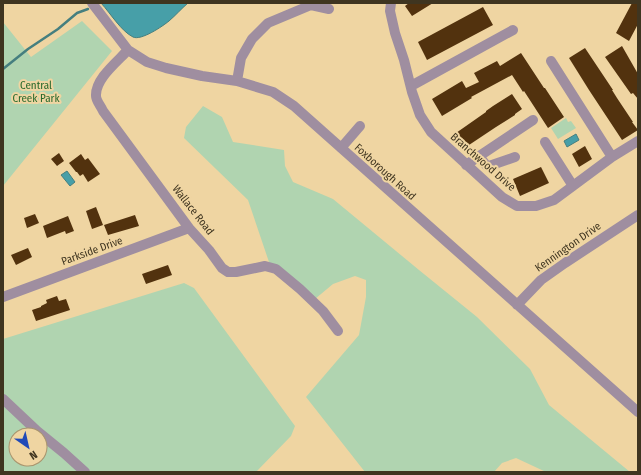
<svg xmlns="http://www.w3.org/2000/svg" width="641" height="475" font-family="'Fira Sans Condensed',sans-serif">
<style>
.green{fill:#b0d4b0;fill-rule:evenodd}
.water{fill:#479fa8;stroke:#457f7f}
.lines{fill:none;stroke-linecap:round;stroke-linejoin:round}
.stream{stroke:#457f7f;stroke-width:2.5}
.building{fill:#52320e}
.minor{stroke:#9f8ea0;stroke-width:10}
.labels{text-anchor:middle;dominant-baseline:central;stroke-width:4;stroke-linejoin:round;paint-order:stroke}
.park-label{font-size:11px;fill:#26682b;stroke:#efd5a2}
.street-label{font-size:11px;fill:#3f3520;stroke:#efd5a2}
</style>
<rect width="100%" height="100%" fill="#efd5a2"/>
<path class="green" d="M82,21L112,51L3,186V22L31,57Z
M203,106L222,117L233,142L284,150L285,166L293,182L333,199L419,270L477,317L530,369L549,405L630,472H546L516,458L502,463L494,472H365L306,397L359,335L366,297V280L355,276L333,284L315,299L269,262L248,200L184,138L186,127Z
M566,118L568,122L571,121L576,128L558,139L551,128Z
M184,283L194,288L295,426L291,436L256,472H3V339ZM16,435H40V459H16Z"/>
<path class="water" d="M101,3H188C181,9 176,15 169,21C163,26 141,41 133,37C121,31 111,14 101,3Z
M576,134L579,140L567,147L564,141Z
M67,171L75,182L70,186L61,175Z"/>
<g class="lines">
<path class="stream" d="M3,69L28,49L58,29L77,13L88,9"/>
</g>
<path class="building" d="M409,3H433L412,16L405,6Z
M632,3H638V24L629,41L616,33Z
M483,7L493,25L427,60L418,42Z
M622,46L638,74V99L633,93L631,94L605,57Z
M585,48L613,90H612L617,98L633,122H632L638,130L622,140L589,90L569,58Z
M521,53L544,88H545L564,117L548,128L524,91L523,92L512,75L471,97L472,98L442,116L432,99L462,81L466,88L479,82L474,73L497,61L500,66Z
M512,94L522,109L515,114V115L496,127L466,147L456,133L486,112V111L493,106Z
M585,146L592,159L579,167L572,154Z
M59,153L64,161L57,166L51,159Z
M81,154L85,160L88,158L100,174L88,182L83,174L80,176L77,172H76L69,163Z
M541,167L549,183L520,196L513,179Z
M96,207L103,225L92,229L86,211Z
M35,214L39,223L27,228L24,218Z
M135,215L139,226L108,235L104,225Z
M68,216L74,231L66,234L65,231L47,238L43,226Z
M28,248L32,257L16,265L11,255Z
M168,265L172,275L146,284L142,274Z
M57,296L59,301L66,299L70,310L36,321L32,310L41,307V306L47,303L46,300Z"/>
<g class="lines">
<path class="minor" d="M92,3L128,50L147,62L166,68L202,76L237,81L273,92L294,106L638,412
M391,3L390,11L395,33L404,60L412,92L420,115L431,132L502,197L517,206H536L554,200L612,157L638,141
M128,50C117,62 95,79 96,96C96,101 101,106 103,111L189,228L209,250L222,268L228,272H236L265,266L276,269L300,289L323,311L338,331
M551,61L612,157
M237,81L241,58L252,39L268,23L311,5L329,9
M411,86L513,30
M545,142L573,186
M341,148L360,126
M479,156L486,165L489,166L515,157
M466,165L533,120
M3,297L189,228
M517,305L541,280L565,263L638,215
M3,399L37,431L64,453L85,472"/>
</g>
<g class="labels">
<g class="park-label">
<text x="36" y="85">Central<tspan x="36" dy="13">Creek Park</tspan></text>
</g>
<g class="street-label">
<text transform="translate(483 162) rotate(41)">Branchwood Drive</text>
<text transform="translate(385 172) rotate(42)">Foxborough Road</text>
<text transform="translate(193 210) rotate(52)">Wallace Road</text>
<text transform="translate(568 247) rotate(-35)">Kennington Drive</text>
<text transform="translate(92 251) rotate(-20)">Parkside Drive</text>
</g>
</g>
<rect width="641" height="475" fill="none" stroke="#3f3520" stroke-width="8"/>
<g transform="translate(28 447) rotate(146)"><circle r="19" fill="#efd5a2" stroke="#a9956e"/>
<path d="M0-3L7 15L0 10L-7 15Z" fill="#214ab8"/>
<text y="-6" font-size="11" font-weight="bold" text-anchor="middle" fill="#3f3520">N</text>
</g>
</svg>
